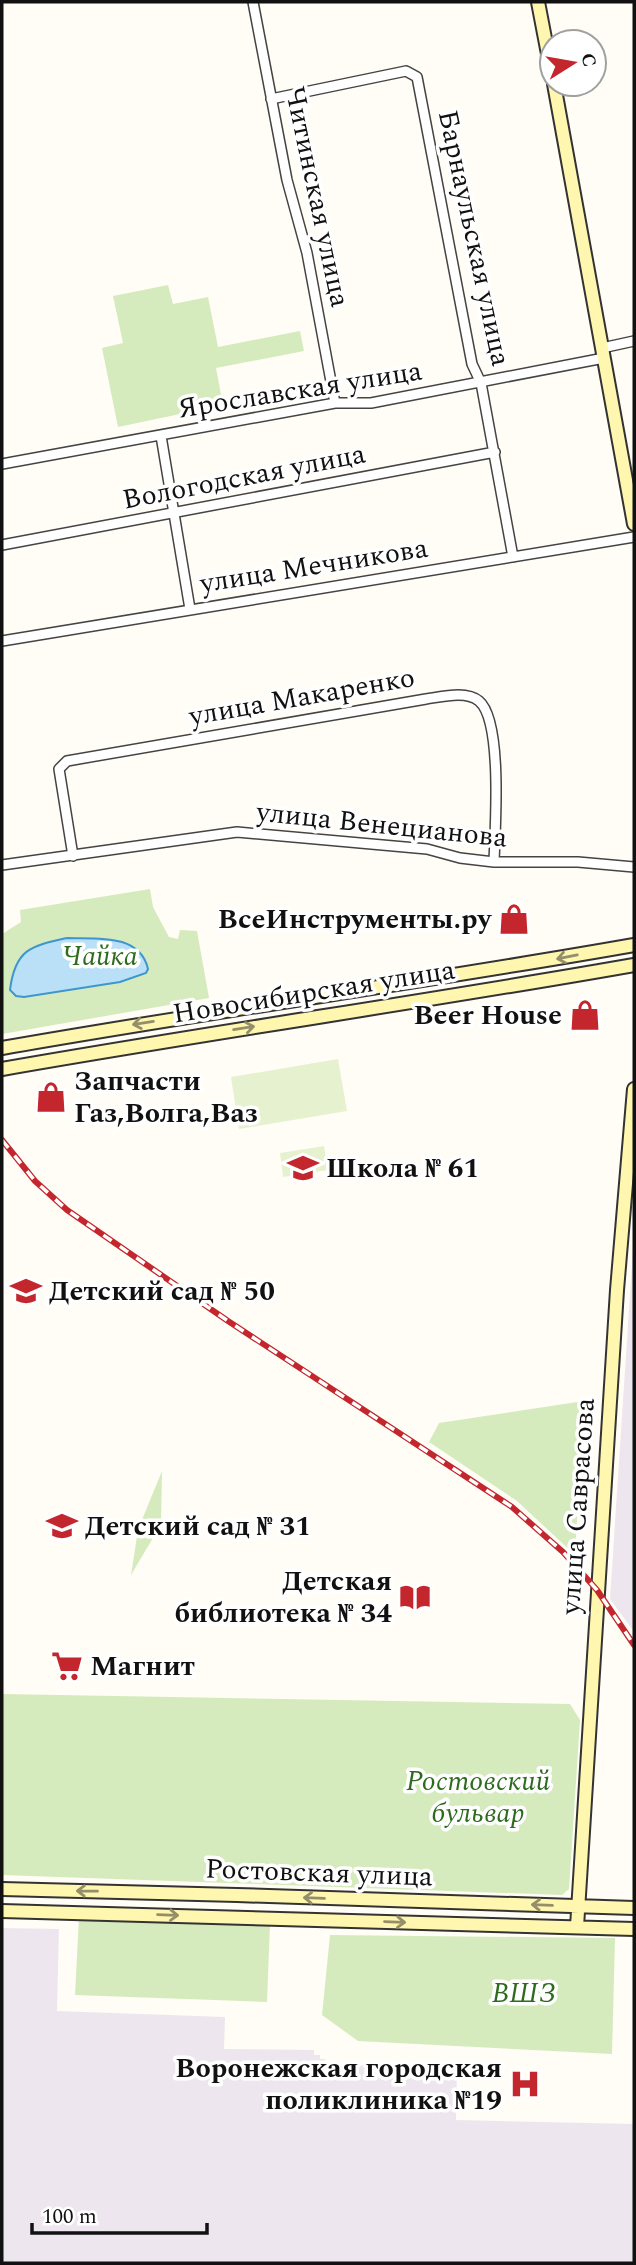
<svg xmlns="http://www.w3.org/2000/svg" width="636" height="2265" font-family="Spectral,serif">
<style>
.industrial{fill:#eee6ef}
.green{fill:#d5ebbd}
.pitch{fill:#e6f2cf}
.water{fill:#b9e0f7;stroke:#3f96cf;stroke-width:2}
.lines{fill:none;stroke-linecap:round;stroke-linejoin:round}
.street-casing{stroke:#444;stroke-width:12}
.secondary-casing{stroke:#333;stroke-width:16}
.street{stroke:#fff;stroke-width:9}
.secondary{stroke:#fff6b0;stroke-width:12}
.rail-casing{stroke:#c4262e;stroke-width:6}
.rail{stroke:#fff;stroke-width:3.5;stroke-dasharray:10;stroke-linecap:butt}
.oneway{stroke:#948f68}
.labels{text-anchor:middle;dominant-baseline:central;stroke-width:7;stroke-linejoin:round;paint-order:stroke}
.street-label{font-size:28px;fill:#111;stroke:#fff}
.poi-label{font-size:28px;font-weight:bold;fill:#111;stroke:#fff;text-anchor:start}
.park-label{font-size:28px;font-style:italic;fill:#2f6b1f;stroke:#fff}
</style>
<rect width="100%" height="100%" fill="#fffdf5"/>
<path class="industrial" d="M634,1233V1632L610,1599Z
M2,1928L59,1929L57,2011L225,2017L224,2049L314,2050V2055H320V2059H325V2064L457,2068L456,2120L634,2124V2263H2Z"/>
<path class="green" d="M168,285L173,304L208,297L218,347L300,331L304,351L216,368L223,405L118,427L102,348L123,343L113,296Z
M150,889L153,907L169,937L178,939L180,930L197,931L209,998L2,1034V934L21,922L20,910Z
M584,1401L575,1555L517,1501L429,1442L439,1423Z
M162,1471L161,1522L139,1527Z
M160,1526L131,1575L138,1530Z
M2,1694L570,1704L580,1720L569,1889L562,1895L2,1875Z
M79,1917L270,1923L267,2002L75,1995Z
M330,1935L615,1938L612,2054L358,2041L322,2015Z"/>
<path class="pitch" d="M338,1059L347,1111L239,1129L231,1077Z
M324,1146L328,1170L283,1177L280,1153Z"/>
<path class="water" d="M67,938C96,939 140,933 148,969L146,973L120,982L24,997L16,996L10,990C15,949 31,946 67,938Z"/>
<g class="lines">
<defs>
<path id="street" d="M253,2L287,180L307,253L335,403
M271,99L406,71L417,77L472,364L481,383L513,557
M602,348L634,341
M161,436L190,609
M2,464L335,403H371L604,358
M2,545L495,452
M2,641L634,537
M73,856L59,769L67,761L426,699C441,697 466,690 479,701C503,721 495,830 494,862
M2,865L237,832L427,849L460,858L494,862H578L634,867"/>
<path id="secondary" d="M538,2L552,75
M554,84L634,524
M2,1048C212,1011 424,982 634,945
M2,1069C212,1032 424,1002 634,965
M2,1889L237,1895L634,1908
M2,1911L634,1929
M577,1927L617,1290L634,1089"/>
</defs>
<use href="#street" class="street-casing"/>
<use href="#secondary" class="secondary-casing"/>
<use href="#street" class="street"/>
<use href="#secondary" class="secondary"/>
<defs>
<path id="rail" d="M2,1140L35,1181L67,1210L228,1321L512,1507L563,1552L597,1590L634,1645"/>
</defs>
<use href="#rail" class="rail-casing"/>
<use href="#rail" class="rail"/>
</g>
<defs><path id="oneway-shaft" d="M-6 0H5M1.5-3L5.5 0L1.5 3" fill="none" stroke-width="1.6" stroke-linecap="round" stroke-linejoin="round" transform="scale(1.75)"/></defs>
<g class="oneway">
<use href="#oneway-shaft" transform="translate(567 957) rotate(169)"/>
<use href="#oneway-shaft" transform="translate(143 1023) rotate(171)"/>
<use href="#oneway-shaft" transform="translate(244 1028) rotate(-9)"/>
<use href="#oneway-shaft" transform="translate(87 1891) rotate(-179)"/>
<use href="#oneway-shaft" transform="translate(314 1898) rotate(-178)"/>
<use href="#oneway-shaft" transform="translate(542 1905) rotate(-178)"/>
<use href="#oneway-shaft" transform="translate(168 1915) rotate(2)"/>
<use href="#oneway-shaft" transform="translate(395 1922) rotate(2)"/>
</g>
<defs>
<symbol id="shop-bare" viewBox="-9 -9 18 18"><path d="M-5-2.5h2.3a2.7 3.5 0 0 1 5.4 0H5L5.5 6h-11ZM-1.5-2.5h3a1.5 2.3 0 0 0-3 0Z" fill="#c4262e" stroke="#fff" stroke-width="2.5" paint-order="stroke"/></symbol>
<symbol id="school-bare" viewBox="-9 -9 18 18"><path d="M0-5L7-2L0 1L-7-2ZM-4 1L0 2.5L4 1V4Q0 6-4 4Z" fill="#c4262e" stroke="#fff" stroke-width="2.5" paint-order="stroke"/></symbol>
<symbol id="library-bare" viewBox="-9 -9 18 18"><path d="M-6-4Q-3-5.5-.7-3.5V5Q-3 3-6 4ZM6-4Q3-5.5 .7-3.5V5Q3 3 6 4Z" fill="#c4262e" stroke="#fff" stroke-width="2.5" paint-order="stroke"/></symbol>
<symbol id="supermarket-bare" viewBox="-9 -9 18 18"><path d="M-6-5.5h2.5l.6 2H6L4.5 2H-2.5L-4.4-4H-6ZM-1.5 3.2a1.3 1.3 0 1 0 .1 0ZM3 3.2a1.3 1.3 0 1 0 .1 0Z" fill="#c4262e" stroke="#fff" stroke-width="2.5" paint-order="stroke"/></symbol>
<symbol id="hospital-bare" viewBox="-9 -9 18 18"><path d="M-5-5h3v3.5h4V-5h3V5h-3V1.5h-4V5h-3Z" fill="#c4262e" stroke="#fff" stroke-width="2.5" paint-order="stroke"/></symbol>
</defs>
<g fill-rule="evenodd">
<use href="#shop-bare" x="492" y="897" width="44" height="44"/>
<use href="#shop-bare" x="563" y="993" width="44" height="44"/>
<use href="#shop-bare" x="29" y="1075" width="44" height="44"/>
<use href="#school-bare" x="281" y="1146" width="44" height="44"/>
<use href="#school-bare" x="4" y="1269" width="44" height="44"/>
<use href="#school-bare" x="40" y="1504" width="44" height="44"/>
<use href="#library-bare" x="393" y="1575" width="44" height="44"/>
<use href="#supermarket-bare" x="45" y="1644" width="44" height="44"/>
<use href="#hospital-bare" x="503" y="2062" width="44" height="44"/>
</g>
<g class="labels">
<g class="street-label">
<text transform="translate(317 197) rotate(78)">Читинская улица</text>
<text transform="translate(474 238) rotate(78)">Барнаульская улица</text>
<text transform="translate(300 390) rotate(-9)">Ярославская улица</text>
<text transform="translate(244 477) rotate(-11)">Вологодская улица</text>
<text transform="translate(314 566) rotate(-9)">улица Мечникова</text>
<text transform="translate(302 697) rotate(-10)">улица Макаренко</text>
<text transform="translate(382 825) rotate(6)">улица Венецианова</text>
<text transform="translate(314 992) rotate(-9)">Новосибирская улица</text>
<text transform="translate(578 1506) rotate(-86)">улица Саврасова</text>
<text transform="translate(319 1873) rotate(2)">Ростовская улица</text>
</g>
<g class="poi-label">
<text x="491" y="919" text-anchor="end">ВсеИнструменты.ру</text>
<text x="562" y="1015" text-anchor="end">Beer House</text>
<text x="74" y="1081">Запчасти<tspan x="74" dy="32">Газ,Волга,Ваз</tspan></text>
<text x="326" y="1168">Школа № 61</text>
<text x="49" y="1291">Детский сад № 50</text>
<text x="85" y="1526">Детский сад № 31</text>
<text x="392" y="1581" text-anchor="end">Детская<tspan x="392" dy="32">библиотека № 34</tspan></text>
<text x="90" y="1666">Магнит</text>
<text x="502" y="2068" text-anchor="end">Воронежская городская<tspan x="502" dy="32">поликлиника №19</tspan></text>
</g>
<g class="park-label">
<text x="100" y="956">Чайка</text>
<text x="478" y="1781">Ростовский<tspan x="478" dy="32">бульвар</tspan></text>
<text x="524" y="1993">ВШЗ</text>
</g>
</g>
<rect width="636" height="2265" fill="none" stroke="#111111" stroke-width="7"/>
<g transform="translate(573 63) rotate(79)"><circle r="33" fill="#ffffff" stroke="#a0a0a0" stroke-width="2"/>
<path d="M0-5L12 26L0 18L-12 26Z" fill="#c4262e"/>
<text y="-10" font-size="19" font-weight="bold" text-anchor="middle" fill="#111111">С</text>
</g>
<path d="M32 2223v10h175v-10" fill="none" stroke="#111111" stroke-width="3.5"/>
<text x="42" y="2223" font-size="21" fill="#111111" stroke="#ffffff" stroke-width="5" paint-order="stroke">100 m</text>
</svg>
